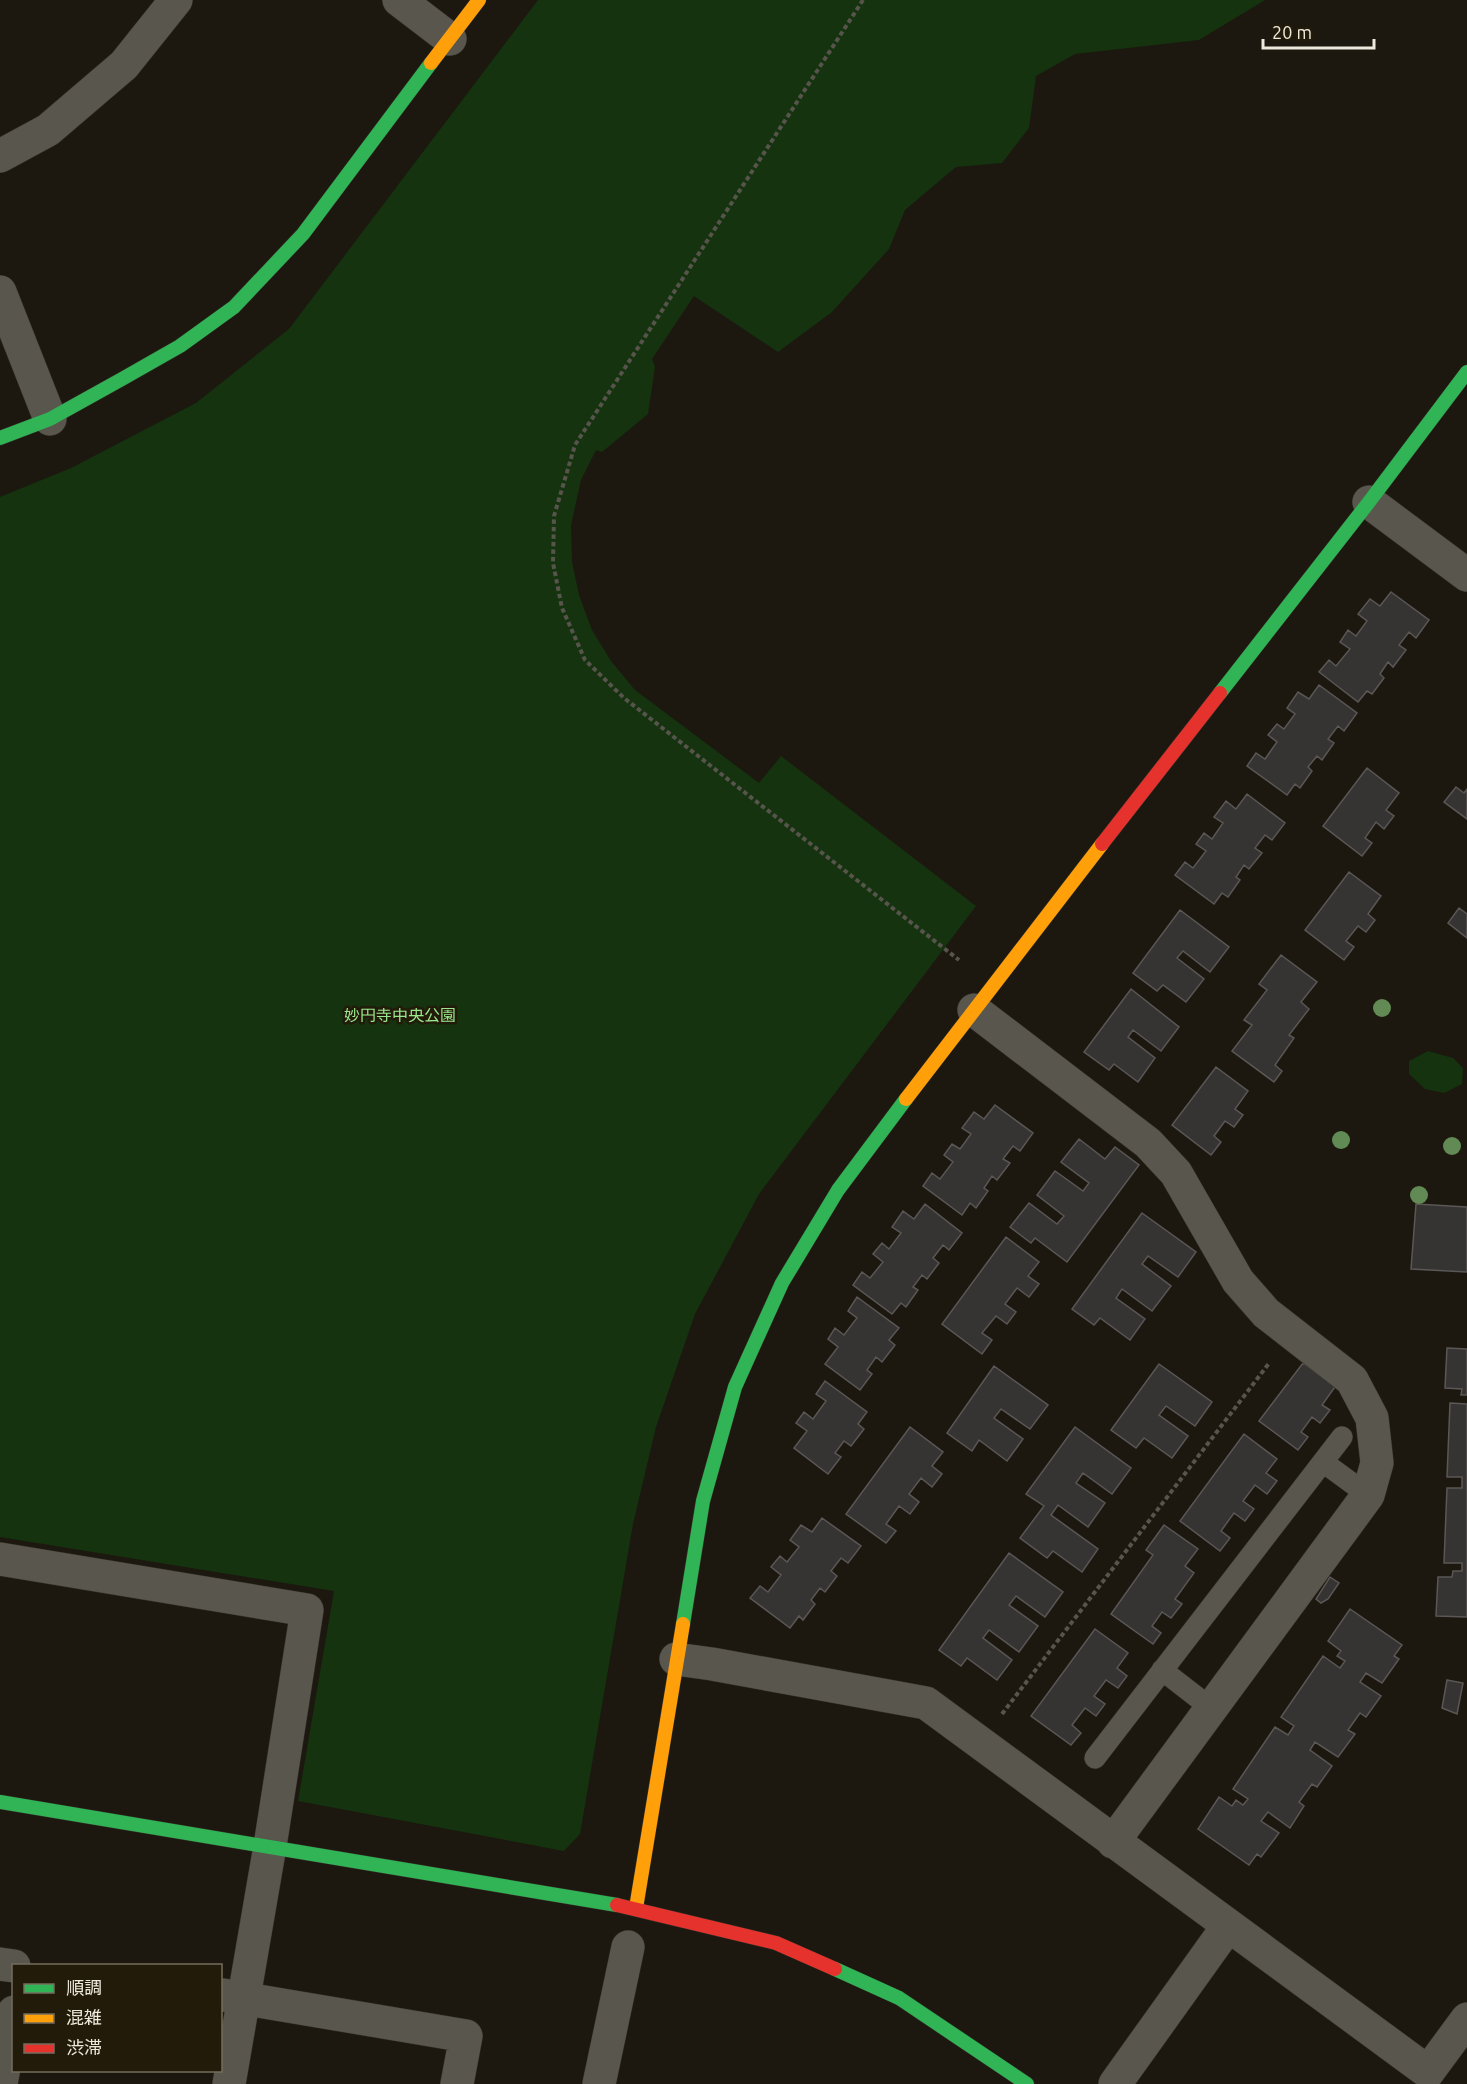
<svg xmlns="http://www.w3.org/2000/svg" width="1467" height="2084" font-family="Ubuntu,'Noto Sans JP',sans-serif">
<style>
.green{fill:#14330e}
.building{fill:#363333;stroke:#5a5756;stroke-width:1.5}
.lines{fill:none;stroke-linecap:round;stroke-linejoin:round}
.lane-casing{stroke:#34312b;stroke-width:22}
.street-casing{stroke:#34312b;stroke-width:34}
.fast-casing{stroke:#34312b;stroke-width:15}
.slow-casing{stroke:#34312b;stroke-width:15}
.jam-casing{stroke:#34312b;stroke-width:15}
.path{stroke:#57544c;stroke-width:4;stroke-dasharray:4.5 3;stroke-linecap:butt}
.lane{stroke:#59564e;stroke-width:21}
.street{stroke:#59564e;stroke-width:33}
.fast{stroke:#30b455;stroke-width:14}
.slow{stroke:#ff9f0a;stroke-width:14}
.jam{stroke:#e5322d;stroke-width:14}
.tree{fill:#618a54}
.labels{text-anchor:middle;dominant-baseline:central;stroke-width:5;stroke-linejoin:round;paint-order:stroke}
.park-label{font-size:16px;fill:#99e88d;stroke:#221b09}
</style>
<rect width="100%" height="100%" fill="#1c180f"/>
<path class="green" d="M538,0H1265L1199,40L1075,54L1036,76L1029,128L1002,163L956,167L905,210L889,249L832,312L778,352L694,296L652,359L655,367L648,414L602,452L596,450L581,480L571,525L572,562L579,595L592,630L611,661L635,690L759,783L781,756L976,906L759,1194L695,1314L656,1427L633,1524L580,1834L564,1851L298,1801L334,1591L0,1537V497L71,468L196,403L289,329Z
M1428,1051L1453,1058L1463,1068L1462,1084L1444,1093L1425,1089L1409,1074V1061Z"/>
<path class="building" d="M1391,592L1429,620L1416,638L1409,632L1399,645L1406,650L1393,667L1388,662L1380,674L1384,678L1372,694L1367,691L1358,702L1319,672L1329,660L1336,666L1350,649L1340,642L1348,630L1356,636L1367,621L1358,614L1370,599L1380,606Z
M1319,685L1357,713L1344,731L1338,726L1328,739L1334,743L1322,760L1317,756L1308,767L1312,771L1300,788L1295,784L1287,795L1247,766L1256,753L1265,759L1277,742L1268,735L1277,724L1284,729L1295,714L1287,708L1298,692L1309,699Z
M1367,768L1399,793L1386,810L1394,816L1384,829L1376,822L1365,838L1372,843L1362,856L1323,826Z
M1456,787L1464,793L1467,789V819L1444,802Z
M1247,794L1285,823L1272,840L1265,835L1255,848L1262,853L1249,869L1244,865L1236,877L1240,880L1228,897L1222,893L1214,904L1175,875L1185,862L1193,868L1206,851L1196,844L1204,833L1212,839L1223,823L1214,817L1226,801L1236,809Z
M1349,872L1381,896L1368,914L1375,920L1366,932L1358,926L1346,941L1354,947L1344,960L1305,930Z
M1459,908L1467,914V938L1448,923Z
M1180,910L1229,947L1210,972L1183,951L1177,958L1204,979L1186,1002L1163,985L1157,991L1133,973Z
M1281,955L1317,982L1301,1002L1309,1009L1289,1035L1294,1038L1275,1065L1282,1071L1274,1082L1232,1051L1252,1025L1244,1020L1267,990L1259,984Z
M1131,989L1179,1027L1161,1051L1133,1030L1128,1037L1155,1058L1138,1082L1114,1064L1109,1070L1084,1052Z
M1216,1067L1248,1091L1235,1109L1243,1115L1234,1127L1225,1121L1214,1136L1221,1142L1211,1155L1172,1125Z
M995,1105L1033,1133L1020,1151L1013,1146L1003,1159L1010,1163L997,1180L992,1176L984,1188L988,1191L976,1208L970,1203L962,1215L923,1186L932,1173L940,1179L953,1162L944,1155L952,1144L960,1149L971,1134L962,1128L974,1112L984,1119Z
M1079,1139L1105,1159L1115,1147L1139,1165L1067,1262L1035,1238L1031,1243L1010,1227L1029,1203L1057,1224L1064,1216L1037,1195L1055,1171L1083,1191L1089,1183L1061,1162Z
M925,1204L962,1233L949,1250L943,1245L933,1258L939,1263L927,1279L922,1275L913,1287L918,1290L906,1307L901,1303L892,1314L853,1285L862,1272L870,1278L883,1262L873,1254L882,1243L889,1249L901,1233L892,1227L903,1211L914,1219Z
M1416,1204L1467,1207V1272L1411,1269Z
M1142,1213L1196,1252L1178,1277L1148,1256L1142,1264L1171,1286L1152,1311L1122,1289L1116,1298L1145,1319L1130,1340L1100,1318L1094,1325L1072,1309Z
M1006,1237L1039,1262L1028,1276L1039,1284L1029,1297L1017,1288L1005,1304L1016,1312L1007,1324L996,1316L982,1333L992,1340L982,1354L942,1324Z
M857,1297L899,1328L889,1340L895,1345L882,1362L876,1357L867,1370L872,1374L860,1390L825,1364L838,1347L828,1339L835,1328L844,1335L857,1318L848,1311Z
M1447,1348L1467,1349V1395H1461L1462,1389L1445,1388Z
M1303,1363L1335,1387L1322,1405L1330,1410L1320,1423L1312,1417L1301,1432L1308,1437L1298,1450L1259,1421Z
M1159,1364L1212,1402L1195,1426L1166,1406L1159,1415L1188,1436L1172,1458L1144,1438L1136,1448L1111,1430Z
M994,1366L1048,1405L1030,1429L1001,1409L994,1418L1023,1439L1007,1461L979,1440L972,1451L947,1433Z
M825,1381L867,1412L858,1424L864,1429L851,1446L844,1441L835,1453L841,1457L828,1474L794,1448L807,1431L796,1423L804,1412L813,1419L826,1401L816,1394Z
M1450,1403L1467,1404V1617L1436,1616L1438,1577H1452L1453,1571H1462V1563H1444L1447,1488H1462V1477H1447Z
M910,1427L943,1452L932,1466L942,1474L932,1487L921,1478L909,1494L919,1502L910,1514L899,1506L886,1524L896,1531L886,1543L846,1514Z
M1075,1427L1131,1468L1112,1494L1083,1473L1076,1483L1105,1503L1088,1527L1058,1505L1051,1515L1098,1549L1082,1572L1053,1551L1047,1558L1020,1538L1044,1506L1026,1494Z
M1244,1434L1277,1459L1266,1473L1277,1481L1267,1494L1255,1485L1243,1501L1254,1509L1245,1521L1234,1513L1221,1531L1230,1538L1220,1551L1180,1521Z
M822,1518L861,1546L848,1563L841,1558L831,1571L837,1576L825,1592L820,1588L811,1600L815,1604L803,1620L799,1616L790,1628L750,1598L760,1586L768,1592L781,1575L771,1567L780,1556L787,1562L799,1547L790,1540L801,1525L812,1532Z
M1164,1525L1198,1549L1185,1566L1194,1573L1175,1599L1182,1604L1171,1618L1162,1612L1152,1626L1161,1633L1153,1644L1111,1614L1153,1555L1146,1550Z
M1009,1553L1063,1592L1045,1617L1016,1596L1009,1605L1038,1626L1019,1652L989,1630L983,1638L1012,1660L997,1680L967,1658L961,1666L939,1650Z
M1330,1577L1339,1583L1328,1599L1321,1603L1316,1599Z
M1350,1609L1402,1645L1394,1656L1399,1659L1382,1683L1366,1673L1360,1682L1381,1696L1366,1717L1360,1713L1348,1730L1355,1734L1338,1757L1315,1742L1310,1750L1332,1766L1317,1787L1312,1784L1299,1802L1304,1806L1290,1828L1268,1812L1261,1821L1279,1833L1261,1857L1257,1854L1249,1865L1198,1829L1219,1797L1232,1806L1236,1800L1243,1805L1248,1799L1233,1789L1275,1727L1288,1735L1294,1726L1281,1717L1323,1656L1340,1668L1345,1661L1337,1656L1341,1651L1328,1641Z
M1095,1629L1128,1653L1117,1668L1127,1676L1118,1688L1106,1680L1094,1696L1105,1704L1096,1716L1085,1708L1072,1725L1081,1733L1071,1745L1031,1716Z
M1447,1680L1463,1683L1457,1714L1442,1708Z"/>
<g class="lines">
<defs>
<path id="lane" d="M1323,1462L1368,1495
M1162,1670L1211,1708
M1095,1758L1342,1437"/>
<path id="street" d="M399,0L450,39
M0,156L48,130L124,65L176,0
M0,292L50,419
M1369,502L1467,575
M974,1010L1148,1143L1176,1173L1238,1281L1266,1313L1352,1380L1372,1418L1377,1463L1368,1495L1113,1842
M0,1559L307,1610L270,1846L229,2084
M676,1659L712,1664L926,1703L1428,2072L1467,2019
M0,1964L14,1966
M223,1995L466,2036L457,2084
M1,2084L14,2012
M599,2084L628,1947
M1115,2084L1228,1926"/>
<path id="fast" d="M0,438L50,419L122,379L180,346L234,307L303,234L431,63
M1220,693L1369,502L1467,372
M683,1624L703,1501L735,1387L782,1283L838,1190L906,1099
M0,1802L617,1905
M835,1969L899,1998L1027,2084"/>
<path id="slow" d="M431,63L479,0
M906,1099L1102,844
M636,1908L683,1624"/>
<path id="jam" d="M1102,844L1220,693
M617,1905L776,1943L835,1969"/>
</defs>
<use href="#lane" class="lane-casing"/>
<use href="#street" class="street-casing"/>
<use href="#fast" class="fast-casing"/>
<use href="#slow" class="slow-casing"/>
<use href="#jam" class="jam-casing"/>
<path class="path" d="M863,0L575,445L554,516L553,563L562,608L585,660L624,698L959,960
M1002,1714L1270,1362"/>
<use href="#lane" class="lane"/>
<use href="#street" class="street"/>
<use href="#fast" class="fast"/>
<use href="#slow" class="slow"/>
<use href="#jam" class="jam"/>
</g>
<g class="tree">
<circle cx="1382" cy="1008" r="9"/>
<circle cx="1341" cy="1140" r="9"/>
<circle cx="1452" cy="1146" r="9"/>
<circle cx="1419" cy="1195" r="9"/>
</g>
<g class="labels">
<g class="park-label">
<text x="400" y="1015">妙円寺中央公園</text>
</g>
</g>
<rect x="12" y="1964" width="210" height="108" fill="#221b09" stroke="#746d5e" stroke-width="1.5"/>
<rect x="24" y="1984" width="30" height="9" fill="#30b455" stroke="#746d5e" stroke-width="1.5"/>
<text x="66" y="1994" font-size="18" fill="#eee9dd">順調</text>
<rect x="24" y="2014" width="30" height="9" fill="#ff9f0a" stroke="#746d5e" stroke-width="1.5"/>
<text x="66" y="2024" font-size="18" fill="#eee9dd">混雑</text>
<rect x="24" y="2044" width="30" height="9" fill="#e5322d" stroke="#746d5e" stroke-width="1.5"/>
<text x="66" y="2054" font-size="18" fill="#eee9dd">渋滞</text>
<path d="M1263 39v9h111v-9" fill="none" stroke="#eee9dd" stroke-width="3"/>
<text x="1272" y="39" font-size="18" fill="#eee9dd" stroke="#221b09" stroke-width="4.5" paint-order="stroke">20 m</text>
</svg>
